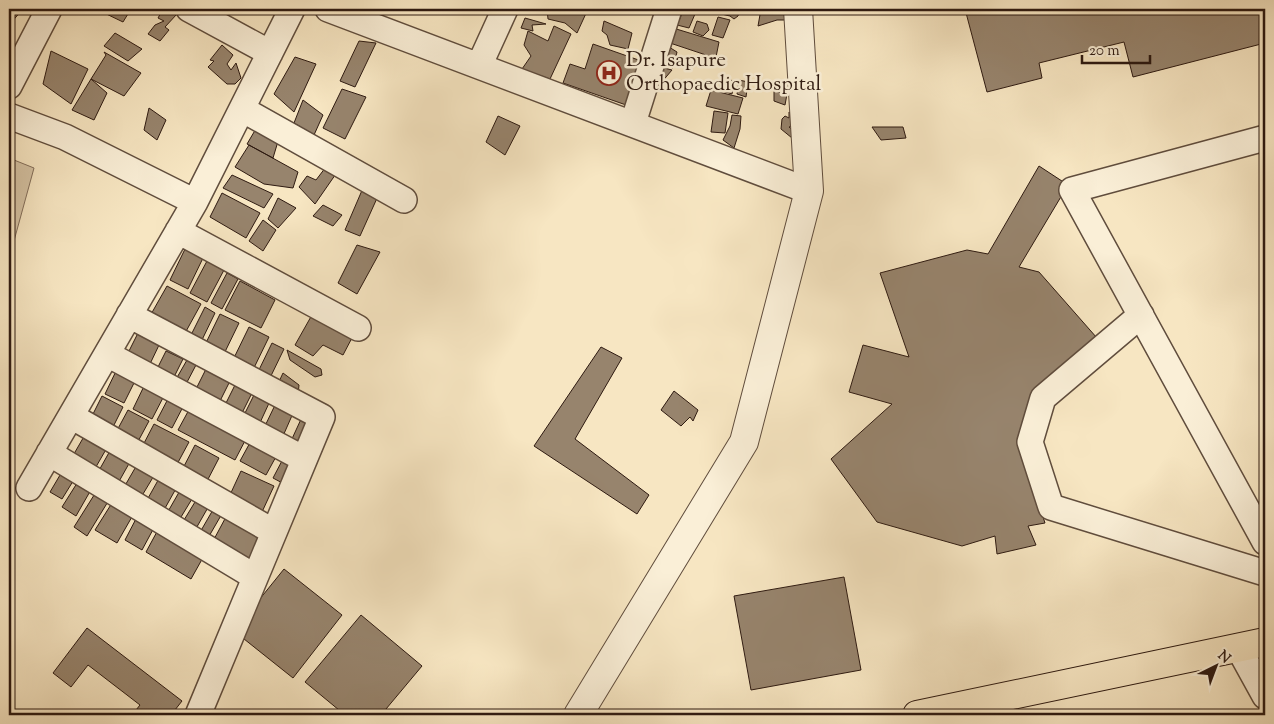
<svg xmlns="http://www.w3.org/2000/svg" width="1274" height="724" font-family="'Sorts Mill Goudy',serif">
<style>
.green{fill:#d5c3a4;stroke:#826e5a}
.building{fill:#97846d;stroke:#2e1a11}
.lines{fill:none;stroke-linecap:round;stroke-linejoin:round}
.minor-casing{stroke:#604d3d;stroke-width:28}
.tertiary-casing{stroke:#604d3d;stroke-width:30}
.trunk-casing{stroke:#2e1a11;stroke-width:30}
.minor{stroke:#faefd7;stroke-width:25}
.tertiary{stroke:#faefd7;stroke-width:28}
.trunk{stroke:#f7e6c2;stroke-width:28}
.labels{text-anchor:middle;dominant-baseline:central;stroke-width:5;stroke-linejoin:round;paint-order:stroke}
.poi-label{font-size:21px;fill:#2e1a11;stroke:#faefd7;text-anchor:start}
</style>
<rect width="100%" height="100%" fill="#f7e6c2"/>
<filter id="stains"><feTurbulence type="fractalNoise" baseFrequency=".004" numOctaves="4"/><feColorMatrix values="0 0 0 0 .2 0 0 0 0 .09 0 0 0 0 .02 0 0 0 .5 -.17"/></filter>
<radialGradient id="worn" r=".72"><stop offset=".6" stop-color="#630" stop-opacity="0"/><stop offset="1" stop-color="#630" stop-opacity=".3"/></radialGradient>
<path class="green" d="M9,158L34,168L9,259Z"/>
<path class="building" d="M9,9H23L9,25Z
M96,9H131L123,22Z
M163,9H170L177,14L165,27L169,30L160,41L148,34L155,25L164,21L158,18Z
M547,9H588L577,33L565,23L548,19Z
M718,9H735L739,12L738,16L734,19L730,16L717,13Z
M761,9H789L793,20H777L758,26Z
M965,9H1265V43L1133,77L1124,42L1039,63L1042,78L987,92Z
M683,11L695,14L689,28L677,25Z
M718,17L730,20L723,38L712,35Z
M525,18L546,24L532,25L533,31L521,28Z
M604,21L632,33L628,49L610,45L607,35L602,31Z
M697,21L707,24L709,30L703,36L693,32Z
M554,26L571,34L550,79L522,69L531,56L524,45L528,31L548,41Z
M673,28L719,42L716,57L715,58L670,43Z
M115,33L142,49L128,61L104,46Z
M359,41L376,43L355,87L340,81Z
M593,44L647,63L629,106L563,83L570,64L585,69Z
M222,45L233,55L227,64L231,70L236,63L241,78L235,84H227L208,67L214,61L210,60Z
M669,47L677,52L673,68L664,65Z
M51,51L88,69L71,104L43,84Z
M104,52L141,73L124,96L91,79L106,55Z
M295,57L316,64L294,112L274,94Z
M660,67L672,70L661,83L651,78Z
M721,78L734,81L732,94L719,90Z
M91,79L107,93L94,120L72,110Z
M739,80L748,82L746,97L737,94Z
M342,89L366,97L345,139L323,128Z
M711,90L743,98L738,114L706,106Z
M774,91L787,94L785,105L774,101Z
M303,100L323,115L314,135L294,123Z
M149,108L166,120L157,140L144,130Z
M714,111L728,113L725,133L711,132Z
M789,112L793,115L795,125L789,127L796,133L792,138L781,129L782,119L785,116L789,118Z
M732,115L741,116L740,129L734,148L723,140L730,126Z
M498,116L520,126L505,155L486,142Z
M257,127L279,138L273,158L247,144Z
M872,127H903L906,138L881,140Z
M249,145L298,172L293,188L264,184L235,167Z
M329,163L340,168L315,204L299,187L307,176L316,180Z
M1039,166L1068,185L1019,267L1039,272L1097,338L1018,441L1045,523L1028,526L1036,545L997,554L995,536L962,546L877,522L831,459L892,404L849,392L863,345L909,357L880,273L967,250L988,254Z
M232,175L273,194L264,208L223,188Z
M363,188L378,196L360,236L345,230Z
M222,193L260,213L246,238L210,217Z
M278,198L296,208L278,228L268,219Z
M323,205L342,215L333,226L313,216Z
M263,220L276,230L263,251L249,241Z
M357,245L380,252L357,294L338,283Z
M186,247L204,256L188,289L170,280Z
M207,261L224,270L207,302L190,293Z
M227,273L238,279L222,309L211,303Z
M240,281L275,300L261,328L225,310Z
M167,286L201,304L184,335L150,316Z
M317,306L354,334L343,355L323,345L313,356L295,345Z
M205,307L215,313L200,344L189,339Z
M220,314L239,323L222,358L203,349Z
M249,327L269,337L251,374L231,364Z
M138,333L160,343L149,366L127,355Z
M272,343L284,349L268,382L256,376Z
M601,347L622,358L575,439L649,495L637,514L534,446Z
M287,350L321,369L322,375L315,377L290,360Z
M166,351L183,359L173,379L156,371Z
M187,360L196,365L185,386L175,381Z
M118,367L137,377L124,403L105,394Z
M207,367L231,379L219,403L195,391Z
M283,373L299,385L298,395L277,386Z
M146,382L166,392L152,419L133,409Z
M236,383L253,391L241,415L224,407Z
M674,391L698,410L693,421L690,417L681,426L661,410Z
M255,393L270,401L258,427L242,419Z
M170,395L185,403L172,428L157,420Z
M102,396L123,407L110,433L89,422Z
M276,403L294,411L283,436L264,428Z
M191,406L248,435L235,460L178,430Z
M128,410L149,421L135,447L114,436Z
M302,417L315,423L304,447L291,441Z
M154,424L189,442L175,468L141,449Z
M86,433L108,446L93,472L71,459Z
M252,439L278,453L266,475L240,461Z
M195,445L219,458L205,485L181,472Z
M111,449L131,460L117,485L97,474Z
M284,457L299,465L288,486L273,478Z
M138,463L155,474L140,499L123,489Z
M63,470L75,478L62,499L50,492Z
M241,471L274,486L262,512L229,497Z
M161,475L178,485L164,510L147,500Z
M79,480L92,488L76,516L62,507Z
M182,487L195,494L178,522L166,515Z
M96,492L109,500L87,536L74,527Z
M198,497L210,504L194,532L181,525Z
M112,503L133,515L117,543L95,530Z
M214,508L223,512L208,538L199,534Z
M138,515L156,524L142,550L125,540Z
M227,515L264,534L250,562L212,543Z
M159,528L205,554L191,579L146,552Z
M284,569L342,615L293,678L234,631Z
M844,577L861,670L751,690L734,596Z
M361,615L422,666L386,709L393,715H345L305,682Z
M87,628L182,701L171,715H132L140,705L88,665L71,687L53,673Z"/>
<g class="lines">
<defs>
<path id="minor" d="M189,9L270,53
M328,9L809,191
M479,66L505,9
M9,86L49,9
M242,109L404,200
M9,116L65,137L195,202L292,9
M633,123L669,9
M1265,138L1072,190L1265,542
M178,231L358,328
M129,315L322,417L198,715
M1141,315L1043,398L1030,442L1051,507L1265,573
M107,354L304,459
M71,416L274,532
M49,453L255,577
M29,488L195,202
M1238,647L1265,696"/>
<path id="tertiary" d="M578,715L744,442L809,191L798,9"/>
<path id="trunk" d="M917,715L1265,642"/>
</defs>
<use href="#minor" class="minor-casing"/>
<use href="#tertiary" class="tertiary-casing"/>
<use href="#trunk" class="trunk-casing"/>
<use href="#minor" class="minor"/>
<use href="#tertiary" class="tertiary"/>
<use href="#trunk" class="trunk"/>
</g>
<defs>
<symbol id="hospital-ring" viewBox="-11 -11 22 22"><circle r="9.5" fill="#faefd7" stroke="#8f2418" stroke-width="1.5"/><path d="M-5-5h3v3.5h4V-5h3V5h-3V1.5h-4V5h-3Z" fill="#8f2418"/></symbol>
</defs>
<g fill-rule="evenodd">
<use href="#hospital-ring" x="595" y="59" width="28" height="28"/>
</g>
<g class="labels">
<g class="poi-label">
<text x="626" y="61">Dr. Isapure<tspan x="626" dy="24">Orthopaedic Hospital</tspan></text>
</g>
</g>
<rect width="1274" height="724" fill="none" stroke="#f7e6c2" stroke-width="30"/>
<rect x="10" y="10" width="1254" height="704" fill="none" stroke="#2e1a11" stroke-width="2.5"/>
<rect x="15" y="15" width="1244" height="694" fill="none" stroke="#2e1a11"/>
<g transform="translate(1216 666) rotate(42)" stroke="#faefd7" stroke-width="4" paint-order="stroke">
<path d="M0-4L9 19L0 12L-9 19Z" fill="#2e1a11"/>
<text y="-8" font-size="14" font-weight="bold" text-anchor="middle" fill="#2e1a11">N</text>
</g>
<path d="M1082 55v8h68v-8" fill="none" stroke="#2e1a11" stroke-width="2.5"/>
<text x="1089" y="55" font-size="15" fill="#2e1a11" stroke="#faefd7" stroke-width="4" paint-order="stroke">20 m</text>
<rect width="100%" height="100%" filter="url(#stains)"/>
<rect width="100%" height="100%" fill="url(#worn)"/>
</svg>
